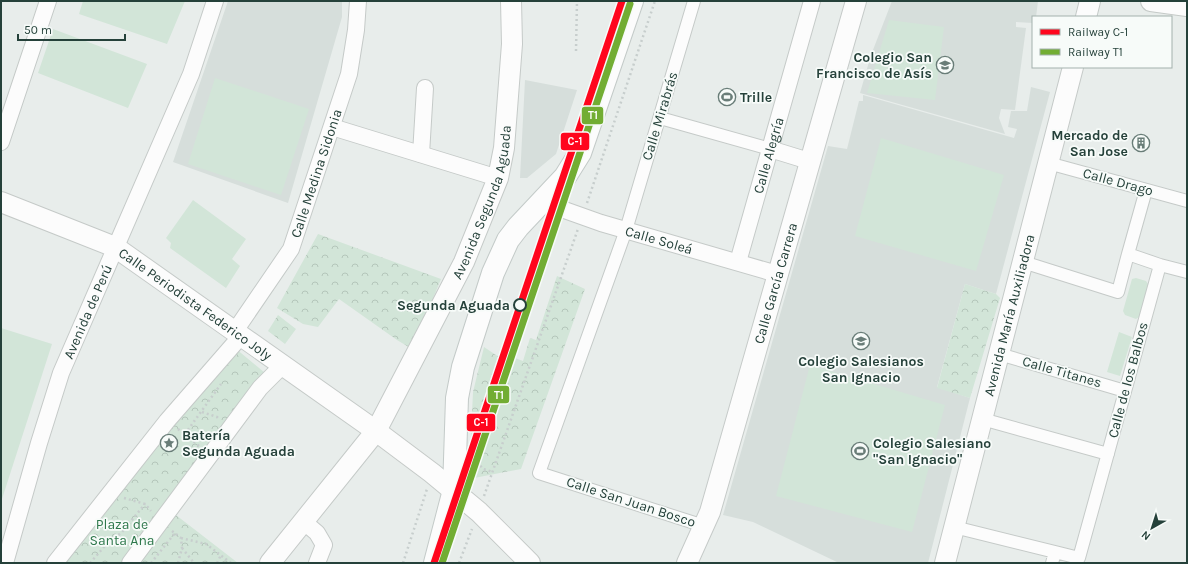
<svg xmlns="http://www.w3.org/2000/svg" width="1188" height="564" font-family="Karla,sans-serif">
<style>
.built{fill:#d6dedb}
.park{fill:url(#park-crowns)}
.garden{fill:#d2e5d8}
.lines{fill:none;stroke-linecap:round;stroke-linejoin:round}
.pedestrian-casing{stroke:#c5cac8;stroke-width:14}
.minor-casing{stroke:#c5cac8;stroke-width:18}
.tertiary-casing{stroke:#c5cac8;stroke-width:22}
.secondary-casing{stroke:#c3cac8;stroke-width:24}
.path{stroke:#c7cecd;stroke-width:2.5;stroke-dasharray:2 3;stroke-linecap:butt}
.pedestrian{stroke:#fcfcfc;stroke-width:12}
.minor{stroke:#fcfcfc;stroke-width:16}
.tertiary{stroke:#fcfcfc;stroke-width:20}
.secondary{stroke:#fcfcfc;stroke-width:22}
.rail-1-casing{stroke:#f7fbf9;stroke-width:10}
.rail-2-casing{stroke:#f7fbf9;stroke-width:10}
.rail-1{stroke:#ff061d;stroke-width:7}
.rail-2{stroke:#72ad33;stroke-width:7}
.stop-dot{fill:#f7fbf9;stroke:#25413a;stroke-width:2}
.labels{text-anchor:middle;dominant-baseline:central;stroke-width:3.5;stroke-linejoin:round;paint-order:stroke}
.poi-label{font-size:14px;font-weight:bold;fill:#25413a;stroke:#f7fbf9;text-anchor:start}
.street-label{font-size:14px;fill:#25413a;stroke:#f7fbf9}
.stop-label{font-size:14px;font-weight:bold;fill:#25413a;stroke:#f7fbf9;text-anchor:end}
.park-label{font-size:14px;fill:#2f784c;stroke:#f7fbf9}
.line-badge{stroke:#f7fbf9;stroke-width:1.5}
.badge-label{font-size:11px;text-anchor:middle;font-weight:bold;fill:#fff}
</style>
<defs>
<pattern id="park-crowns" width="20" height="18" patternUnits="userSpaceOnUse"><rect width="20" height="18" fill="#d2e5d8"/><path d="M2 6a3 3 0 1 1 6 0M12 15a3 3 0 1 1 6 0" fill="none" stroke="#b4c6ba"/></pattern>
</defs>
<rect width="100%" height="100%" fill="#e8edeb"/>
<path class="built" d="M228,1H342V17L288,203L173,162Z
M892,1H1038L1036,17H1033V23L1016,22V27L1026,28L1015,110L1001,109L999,118L1005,134L860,93L871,55Z
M525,80L577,90L556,154L527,178H520Z
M1031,87L1050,92L996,294L965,284L937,387L970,398L928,563H839L753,522L723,515L828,146L847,149L859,101H863V95L1014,138L1017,129L1008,127L1011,111H1027Z"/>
<path class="park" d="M318,234L441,279L412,349L397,340L339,299L318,327L303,324L277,308Z
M557,276L585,289L521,469L469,479L473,392L484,347L499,357L513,362L515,358L523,361L530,338L536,340Z
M965,284L996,294L1000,298L970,398L937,388Z
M278,315L296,329L285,344L268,331Z
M235,348L271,378L172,512L238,563H63Z"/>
<path class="garden" d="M83,1H185L167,44L79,14Z
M889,20L944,27L935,100L867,93Z
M53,29L147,64L128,108L38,73Z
M215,78L309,109L281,195L188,164Z
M881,138L1004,175L976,271L855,236Z
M193,200L246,239L232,259L240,266L226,288L170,248L171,243L166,238Z
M1136,278L1146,281L1148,284L1139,317L1136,319L1125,315L1123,311L1132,279Z
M1,328L52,344L1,502Z
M1119,332L1132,337L1120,376L1107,372Z
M810,365L945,405L912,532L776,496Z"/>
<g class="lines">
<defs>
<path id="pedestrian" d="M694,1L626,230L539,473L704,526
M660,118L770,149
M1048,163L1187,201
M1023,262L1118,292L1128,254
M1160,265L1187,272
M999,354L1125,391
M982,419L1108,454
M954,527L1055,552
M1052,563L1055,552L1079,558L1160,265L1128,254L1146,190"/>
<g id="minor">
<path d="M332,127L498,178"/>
<path d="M1,142L48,1"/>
<path d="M770,149L809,161"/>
<path d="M421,154L425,88"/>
<path id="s1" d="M542,202L601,223L777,274"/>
<path id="s2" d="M738,262L812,1"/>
<path id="s3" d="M235,331L291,249L349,74L356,30L358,1"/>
<path d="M303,521L317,533L324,545L317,563"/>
<path id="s4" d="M5,563L39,443L61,373L191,74L215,1"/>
<path d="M55,563L167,421L241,336"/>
<path d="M130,563L260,388L282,366"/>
</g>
<g id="tertiary">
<path d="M1151,1L1187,6"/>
<path d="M1086,17L1090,1"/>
<path id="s5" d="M1,202L115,247L376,431L432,473L479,512L530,563"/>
<path id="s6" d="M270,563L376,431L464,262L498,178L504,148L512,44L511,1"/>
<path id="s7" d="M687,563L710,512L856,1"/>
<path id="s8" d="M945,563L1073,67"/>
</g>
<path id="secondary" d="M435,563L454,490L457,398L463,367L493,273L508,240L518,227L565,177L580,153L632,1"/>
</defs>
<use href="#pedestrian" class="pedestrian-casing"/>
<use href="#minor" class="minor-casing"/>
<use href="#tertiary" class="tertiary-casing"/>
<use href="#secondary" class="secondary-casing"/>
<path class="path" d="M576,51L577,1
M587,203L655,1
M202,412L217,417L219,419
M178,429L199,446
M185,434L221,384
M474,458L483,469L493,472
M484,496L578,229
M124,498L145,504L151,511
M172,531L181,538L182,548L178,563
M181,538L206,544L231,563
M182,548L194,563
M90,563L104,547L122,532L145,504
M151,563L175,533
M217,563L221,555
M403,563L427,489
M459,563L472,529"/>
<use href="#pedestrian" class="pedestrian"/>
<use href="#minor" class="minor"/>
<use href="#tertiary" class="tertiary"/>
<use href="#secondary" class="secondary"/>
<defs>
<path id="rail-1" d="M434,563L622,1"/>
<path id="rail-2" d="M442,563L630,4"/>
</defs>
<use href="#rail-1" class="rail-1-casing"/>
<use href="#rail-2" class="rail-2-casing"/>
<use href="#rail-1" class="rail-1"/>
<use href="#rail-2" class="rail-2"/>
</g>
<defs>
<symbol id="school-ring" viewBox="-11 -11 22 22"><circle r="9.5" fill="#f7fbf9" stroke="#697d78" stroke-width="1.5"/><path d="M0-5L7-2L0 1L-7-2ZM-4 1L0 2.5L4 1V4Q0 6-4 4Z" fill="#697d78"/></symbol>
<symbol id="stadium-ring" viewBox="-11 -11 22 22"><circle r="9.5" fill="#f7fbf9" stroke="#697d78" stroke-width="1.5"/><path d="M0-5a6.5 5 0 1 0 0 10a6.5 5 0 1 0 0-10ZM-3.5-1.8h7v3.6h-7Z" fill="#697d78"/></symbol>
<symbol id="building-ring" viewBox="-11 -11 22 22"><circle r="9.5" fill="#f7fbf9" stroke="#697d78" stroke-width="1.5"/><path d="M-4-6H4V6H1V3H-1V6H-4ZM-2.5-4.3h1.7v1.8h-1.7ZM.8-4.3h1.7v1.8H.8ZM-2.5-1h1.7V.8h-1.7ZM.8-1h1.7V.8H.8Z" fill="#697d78"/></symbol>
<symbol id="sight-ring" viewBox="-11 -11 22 22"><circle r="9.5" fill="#f7fbf9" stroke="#697d78" stroke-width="1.5"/><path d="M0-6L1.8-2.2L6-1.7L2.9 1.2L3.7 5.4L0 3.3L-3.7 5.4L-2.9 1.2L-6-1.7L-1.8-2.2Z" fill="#697d78"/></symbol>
</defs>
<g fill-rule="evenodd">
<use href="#school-ring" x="935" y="55" width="20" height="20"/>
<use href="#stadium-ring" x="717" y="87" width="20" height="20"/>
<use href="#building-ring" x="1131" y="133" width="20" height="20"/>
<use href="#school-ring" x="851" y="331" width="20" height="20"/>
<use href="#sight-ring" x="159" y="433" width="20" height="20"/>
<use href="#stadium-ring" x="850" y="441" width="20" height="20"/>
</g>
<circle class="stop-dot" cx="520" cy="305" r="6"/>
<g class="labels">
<g class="poi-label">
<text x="932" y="57" text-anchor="end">Colegio San<tspan x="932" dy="16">Francisco de Asís</tspan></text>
<text x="740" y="97">Trille</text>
<text x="1128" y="135" text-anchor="end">Mercado de<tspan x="1128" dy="16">San Jose</tspan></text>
<text x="861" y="361" text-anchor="middle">Colegio Salesianos<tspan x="861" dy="16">San Ignacio</tspan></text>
<text x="182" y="435">Batería<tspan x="182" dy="16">Segunda Aguada</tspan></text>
<text x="873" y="443">Colegio Salesiano<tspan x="873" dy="16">"San Ignacio"</tspan></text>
</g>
<g class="street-label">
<text transform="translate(660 116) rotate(-73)">Calle Mirabrás</text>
<text stroke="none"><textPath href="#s2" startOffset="111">Calle Alegría</textPath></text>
<text stroke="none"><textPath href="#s3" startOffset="179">Calle Medina Sidonia</textPath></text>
<text transform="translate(1118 182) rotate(15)">Calle Drago</text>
<text stroke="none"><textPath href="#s6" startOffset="423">Avenida Segunda Aguada</textPath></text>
<text stroke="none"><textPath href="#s1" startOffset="123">Calle Soleá</textPath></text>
<text stroke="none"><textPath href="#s7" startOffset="294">Calle García Carrera</textPath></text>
<text stroke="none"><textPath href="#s5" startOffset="221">Calle Periodista Federico Joly</textPath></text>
<text stroke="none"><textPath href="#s4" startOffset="265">Avenida de Perú</textPath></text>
<text stroke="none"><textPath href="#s8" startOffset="256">Avenida María Auxiliadora</textPath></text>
<text transform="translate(1062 372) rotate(16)">Calle Titanes</text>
<text transform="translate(1128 380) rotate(-75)">Calle de los Balbos</text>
<text transform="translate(631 502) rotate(18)">Calle San Juan Bosco</text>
</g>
<g class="stop-label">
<text x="510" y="305">Segunda Aguada</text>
</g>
<g class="park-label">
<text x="122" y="524">Plaza de<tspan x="122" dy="16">Santa Ana</tspan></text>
</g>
</g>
<g class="line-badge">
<rect x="581" y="106" width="23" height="19" rx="4" fill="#72ad33"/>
<rect x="560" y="132" width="30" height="19" rx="4" fill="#ff061d"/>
<rect x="487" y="385" width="23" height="19" rx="4" fill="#72ad33"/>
<rect x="466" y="413" width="30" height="19" rx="4" fill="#ff061d"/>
</g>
<g class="badge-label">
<text x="593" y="119">T1</text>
<text x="575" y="145">C-1</text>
<text x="499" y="399">T1</text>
<text x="481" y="426">C-1</text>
</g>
<rect width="1188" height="564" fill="none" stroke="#25413a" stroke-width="4"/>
<rect x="1032" y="16" width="140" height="52" fill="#f7fbf9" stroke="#a3b1ad"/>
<rect x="1040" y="29" width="20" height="6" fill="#ff061d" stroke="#a3b1ad"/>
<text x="1068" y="36" font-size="12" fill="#25413a">Railway C-1</text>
<rect x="1040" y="49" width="20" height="6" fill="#72ad33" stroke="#a3b1ad"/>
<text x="1068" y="56" font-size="12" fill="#25413a">Railway T1</text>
<g transform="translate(1152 528) rotate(219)" stroke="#f7fbf9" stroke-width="3" paint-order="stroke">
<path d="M0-3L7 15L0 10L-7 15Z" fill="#25413a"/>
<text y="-6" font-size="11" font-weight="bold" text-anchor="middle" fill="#25413a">N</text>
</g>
<path d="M18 34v6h107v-6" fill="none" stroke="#25413a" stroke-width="2"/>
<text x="24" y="34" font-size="12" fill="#25413a" stroke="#f7fbf9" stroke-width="3" paint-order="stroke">50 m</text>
</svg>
